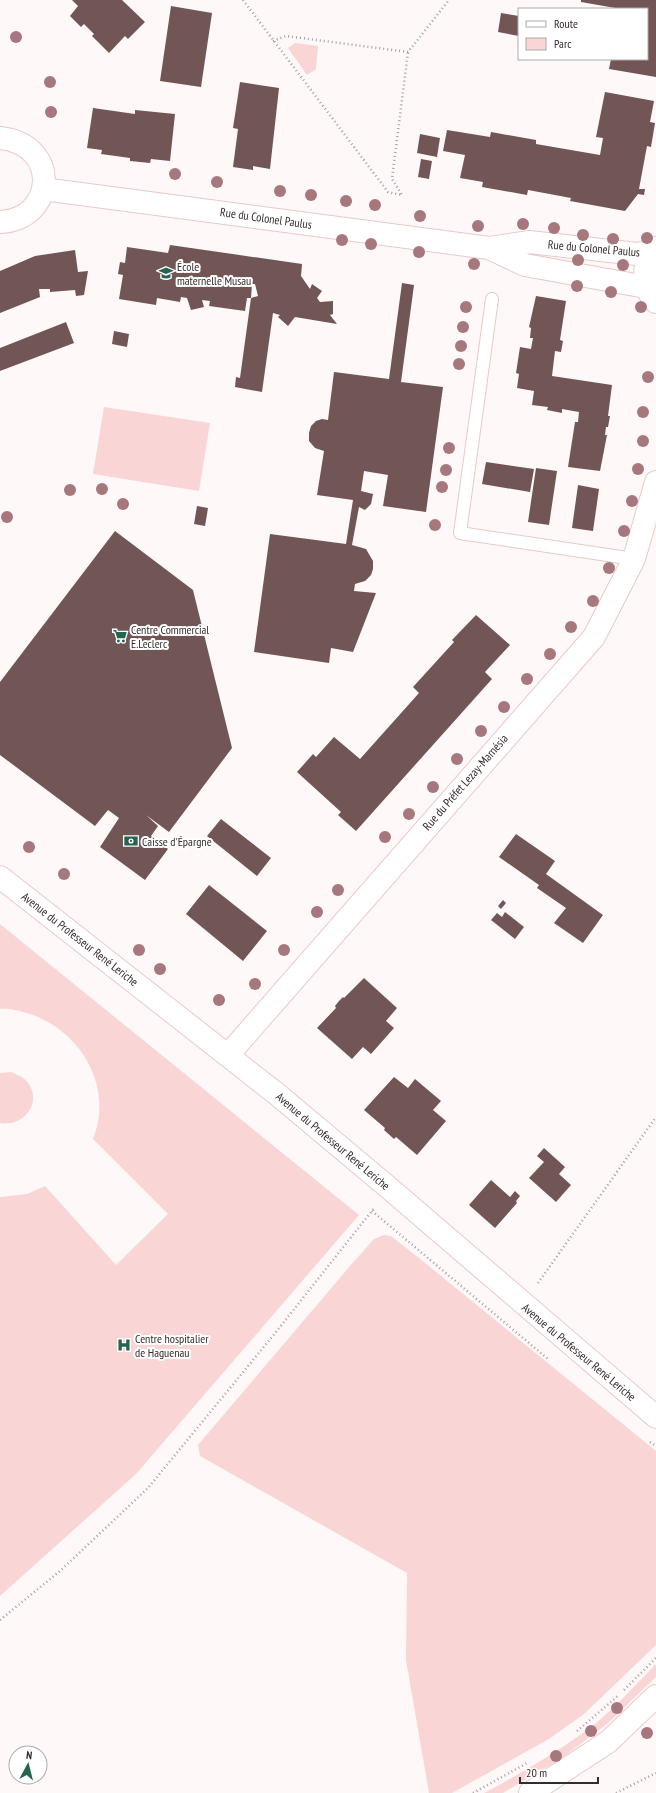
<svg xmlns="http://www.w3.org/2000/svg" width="656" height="1793" font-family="'PT Sans Narrow',sans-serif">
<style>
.green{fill:#f9d6d5}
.building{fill:#715655}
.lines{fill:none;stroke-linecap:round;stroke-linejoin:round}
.service-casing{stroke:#e9c9c8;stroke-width:14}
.minor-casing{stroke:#e9c9c8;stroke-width:24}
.primary-casing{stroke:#e9c9c8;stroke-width:24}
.path{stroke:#a79e9e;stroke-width:2.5;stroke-dasharray:1 3;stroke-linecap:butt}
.service{stroke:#fff;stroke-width:12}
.minor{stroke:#fff;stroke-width:22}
.primary{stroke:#fff;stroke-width:22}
.tree{fill:#a6787d}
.labels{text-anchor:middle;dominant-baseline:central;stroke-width:4;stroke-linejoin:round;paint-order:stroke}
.street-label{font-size:12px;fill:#372b2b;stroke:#fff}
.poi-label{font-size:12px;fill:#372b2b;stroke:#fff;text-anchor:start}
</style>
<rect width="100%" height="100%" fill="#fff8f8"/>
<path class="green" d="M295,43L318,46L316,69L307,75L288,48Z
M104,407L210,423L199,491L93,474Z
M0,924L359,1215L136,1474L0,1596V1197L27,1194L45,1186L116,1265L168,1214L93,1139C114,1087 81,1031 30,1014C19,1011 11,1008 0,1009Z
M11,1072C14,1074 19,1075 22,1077C46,1095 28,1128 0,1123V1073Z
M384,1235L391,1236L419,1258L656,1451V1645L584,1714L549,1739L452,1793H429L406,1660L407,1573L200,1456L198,1445L350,1266L374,1239Z
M656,1664V1677L607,1724L562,1758L503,1793H484C522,1773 561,1750 595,1724C617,1706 636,1684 656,1664Z"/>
<path class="building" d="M72,0H122L145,22L128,39L125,36L109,53L92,36L94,34L84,24L81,27L70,16L78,6Z
M581,0H656V77L609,69L611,59H647V9H621L581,2Z
M171,6L212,13L201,87L160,81Z
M501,13L519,16V36L498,32Z
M240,82L279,88L270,169L253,166V170L233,167L238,129L233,128Z
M605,92L654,101L650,122L655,123L651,147L647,146L639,189H645L644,195L638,194L625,211L570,201L571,198L528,190L527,195L482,187L483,182L460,178L465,155L443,151L447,130L490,137L491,132L536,140V144L600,155L603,138L596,137Z
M93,108L135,114V110L175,114L170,161L151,159L150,163L130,161V158L101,154L102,150L87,148Z
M420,134L440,138L437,157L417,153Z
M421,159L432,161L429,179L418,177Z
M170,245L302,264L301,276L310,289L312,284L322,291L317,298L320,302L333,301V314L330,315L337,324L295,317L288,326L278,317L280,315L273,313L262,392L235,387L236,377L240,378L251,298L258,296L255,284H252L253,279H250L249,285L252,284L251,298H247L245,311L209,306L210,301L202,300L204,307L191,310L187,298L181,297L180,302L157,298L156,305L119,299L123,275L118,274L120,262L125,263L127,247L168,253Z
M75,250L78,272L88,271L84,295L76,296L75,290L50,292V289H39L40,297L0,313V271L35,256Z
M402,283L414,285L401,382L443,387L426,512L383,506L388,475L364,471L361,491L373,494L371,504L365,510L359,507L352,545L366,549L373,561V569L371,575L365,581L355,584L354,591L376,593L353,652L331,648L329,663L254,652L270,534L346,544L353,500L317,495L324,451L315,448L309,441V433L311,426L316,421L322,419L328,420L334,372L389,379Z
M536,296L566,301L560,340L563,341L561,352L555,351L552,376L612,385L608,416H610L608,427H606L605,435H607L600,471L568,467L575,422H578L579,412L562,409V413L547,410L548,407L532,405L534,391L517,388L519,374L516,373L520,347L531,349L533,338H530L531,328L529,327Z
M66,322L74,343L0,371V348Z
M114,331L129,334L127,347L112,344Z
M486,462L534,469L530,492L482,484Z
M536,468L557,471L549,525L528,522Z
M578,485L599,489L593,531L572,528Z
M197,506L208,508L205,526L194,524Z
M115,531L193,590L232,748L169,832L146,815L158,826L151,836L168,849L145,880L100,847L119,818L108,810L95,826L0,755V682Z
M476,615L510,645L485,672L492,679L356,831L338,815L341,812L297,772L313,754L316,757L334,737L360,759L419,693L413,687L454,642L452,640Z
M221,819L271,858L257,876L207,836Z
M516,834L555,861L546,874L603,915L583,943L554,923L566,908L537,888L539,885L499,857Z
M209,885L267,931L243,961L186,914Z
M503,900L506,903L501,909L498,906Z
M505,912L524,927L515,939L491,920L497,913L502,917Z
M364,978L397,1008L386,1021L394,1028L371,1054L363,1047L352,1059L317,1028L336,1008L335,1006L339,1001L343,997L344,998Z
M394,1077L408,1088L415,1079L441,1101L433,1110L446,1121L417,1155L396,1137L394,1139L384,1130L385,1128L364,1110Z
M544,1148L565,1167L559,1174L571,1185L556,1202L529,1178L544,1162L537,1156Z
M491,1180L510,1197L515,1191L520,1196L516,1201L517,1203L495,1228L469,1205Z"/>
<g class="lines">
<defs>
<path id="service" d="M492,299L460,533L634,559"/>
<path id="minor" d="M0,138C62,145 55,220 0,222
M43,189L489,248L529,242L637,254L652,252
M489,248L525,265L646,287
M656,248C641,263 642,288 656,302
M0,877L278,1095L389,1188L656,1417
M228,1055L594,637L634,559L656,482"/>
<path id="primary" d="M530,1793L608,1742L656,1696"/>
</defs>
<use href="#service" class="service-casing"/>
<use href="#minor" class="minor-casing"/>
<use href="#primary" class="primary-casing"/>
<path class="path" d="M243,0L388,192L402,195L392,179L408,52
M273,41L286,36L408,52L449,0
M372,1211L548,1359
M538,1283L656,1117
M650,1442L656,1446
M0,1620L60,1571L148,1488L276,1332L375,1207
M624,1690L656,1658
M577,1731L619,1695
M473,1793L529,1762
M616,1793L656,1773"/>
<use href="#service" class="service"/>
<use href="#minor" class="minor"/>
<use href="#primary" class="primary"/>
</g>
<g class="tree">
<circle cx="16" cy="37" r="6"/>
<circle cx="50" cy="82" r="6"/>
<circle cx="51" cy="112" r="6"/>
<circle cx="175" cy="174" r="6"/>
<circle cx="217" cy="182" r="6"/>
<circle cx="280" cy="191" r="6"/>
<circle cx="311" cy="195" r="6"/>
<circle cx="346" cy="201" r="6"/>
<circle cx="375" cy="205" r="6"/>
<circle cx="420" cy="216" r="6"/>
<circle cx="523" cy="224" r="6"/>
<circle cx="478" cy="226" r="6"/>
<circle cx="554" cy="228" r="6"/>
<circle cx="583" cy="235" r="6"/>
<circle cx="647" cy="238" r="6"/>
<circle cx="613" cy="239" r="6"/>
<circle cx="342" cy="240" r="6"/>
<circle cx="371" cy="244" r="6"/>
<circle cx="419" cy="252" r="6"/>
<circle cx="578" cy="260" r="6"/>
<circle cx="474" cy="264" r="6"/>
<circle cx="623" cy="265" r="6"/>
<circle cx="577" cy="286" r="6"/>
<circle cx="611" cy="292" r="6"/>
<circle cx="466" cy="307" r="6"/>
<circle cx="641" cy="307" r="6"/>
<circle cx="463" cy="327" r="6"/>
<circle cx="461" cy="346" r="6"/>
<circle cx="459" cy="364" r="6"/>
<circle cx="648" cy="377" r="6"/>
<circle cx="643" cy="412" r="6"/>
<circle cx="643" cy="441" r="6"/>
<circle cx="449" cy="448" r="6"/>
<circle cx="638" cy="469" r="6"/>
<circle cx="446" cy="470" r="6"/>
<circle cx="442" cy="487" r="6"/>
<circle cx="102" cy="489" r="6"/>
<circle cx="70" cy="490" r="6"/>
<circle cx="632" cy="501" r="6"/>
<circle cx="123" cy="504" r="6"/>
<circle cx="7" cy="517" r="6"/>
<circle cx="435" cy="525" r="6"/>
<circle cx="624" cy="531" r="6"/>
<circle cx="609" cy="568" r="6"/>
<circle cx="593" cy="601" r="6"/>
<circle cx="571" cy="627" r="6"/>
<circle cx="550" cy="654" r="6"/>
<circle cx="527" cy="679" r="6"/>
<circle cx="504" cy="707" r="6"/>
<circle cx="481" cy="731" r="6"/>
<circle cx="457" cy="759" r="6"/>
<circle cx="433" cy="787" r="6"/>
<circle cx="409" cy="814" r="6"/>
<circle cx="385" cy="837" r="6"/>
<circle cx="29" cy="847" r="6"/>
<circle cx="64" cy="874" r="6"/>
<circle cx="338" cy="890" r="6"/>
<circle cx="317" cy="912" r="6"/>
<circle cx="139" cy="950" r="6"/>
<circle cx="284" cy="950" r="6"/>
<circle cx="160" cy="969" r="6"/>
<circle cx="255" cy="984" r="6"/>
<circle cx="219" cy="1000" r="6"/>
<circle cx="617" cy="1708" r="6"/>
<circle cx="591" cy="1731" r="6"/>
<circle cx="647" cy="1733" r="6"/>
<circle cx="556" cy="1756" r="6"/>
</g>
<defs>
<symbol id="school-bare" viewBox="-9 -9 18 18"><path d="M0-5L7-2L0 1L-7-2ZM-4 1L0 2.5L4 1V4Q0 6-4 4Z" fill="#256451" stroke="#fff" stroke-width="2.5" paint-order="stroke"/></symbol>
<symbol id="supermarket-bare" viewBox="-9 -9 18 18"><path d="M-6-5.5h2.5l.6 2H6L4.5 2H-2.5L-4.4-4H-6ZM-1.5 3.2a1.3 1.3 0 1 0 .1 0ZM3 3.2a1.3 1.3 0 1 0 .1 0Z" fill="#256451" stroke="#fff" stroke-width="2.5" paint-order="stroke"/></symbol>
<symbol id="bank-bare" viewBox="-9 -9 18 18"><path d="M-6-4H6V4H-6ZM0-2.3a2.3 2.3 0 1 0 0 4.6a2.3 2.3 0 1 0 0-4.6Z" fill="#256451" stroke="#fff" stroke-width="2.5" paint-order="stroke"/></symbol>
<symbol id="hospital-bare" viewBox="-9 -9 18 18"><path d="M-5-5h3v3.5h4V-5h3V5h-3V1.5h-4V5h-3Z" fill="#256451" stroke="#fff" stroke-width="2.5" paint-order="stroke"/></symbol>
</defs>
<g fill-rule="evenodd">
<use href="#school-bare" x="156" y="263" width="20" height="20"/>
<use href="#supermarket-bare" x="110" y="626" width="20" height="20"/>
<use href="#bank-bare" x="121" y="831" width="20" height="20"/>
<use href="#hospital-bare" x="114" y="1335" width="20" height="20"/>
</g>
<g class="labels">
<g class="street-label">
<text transform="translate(266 218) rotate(8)">Rue du Colonel Paulus</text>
<text transform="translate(594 248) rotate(5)">Rue du Colonel Paulus</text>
<text transform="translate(465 782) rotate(-49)">Rue du Préfet Lezay-Marnésia</text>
<text transform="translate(80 939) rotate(38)">Avenue du Professeur René Leriche</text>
<text transform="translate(333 1141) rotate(40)">Avenue du Professeur René Leriche</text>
<text transform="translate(579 1352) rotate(40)">Avenue du Professeur René Leriche</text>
</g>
<g class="poi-label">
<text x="177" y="266">École<tspan x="177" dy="14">maternelle Musau</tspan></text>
<text x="131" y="629">Centre Commercial<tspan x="131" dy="14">E.Leclerc</tspan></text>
<text x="142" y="841">Caisse d'Épargne</text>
<text x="135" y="1338">Centre hospitalier<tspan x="135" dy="14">de Haguenau</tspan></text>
</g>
</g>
<rect x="518" y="8" width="130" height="52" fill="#ffffff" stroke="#afaaaa"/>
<rect x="526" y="21" width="20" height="6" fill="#ffffff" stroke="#afaaaa"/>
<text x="554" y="28" font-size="12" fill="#372b2b">Route</text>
<rect x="526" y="38" width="20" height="12" fill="#f9d6d5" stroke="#afaaaa"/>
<text x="554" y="48" font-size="12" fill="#372b2b">Parc</text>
<g transform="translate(28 1765) rotate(7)"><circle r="19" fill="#ffffff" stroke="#afaaaa"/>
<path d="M0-3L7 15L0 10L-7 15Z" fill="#256451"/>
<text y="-6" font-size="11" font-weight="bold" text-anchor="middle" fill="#372b2b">N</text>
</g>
<path d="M520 1777v6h78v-6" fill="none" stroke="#372b2b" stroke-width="2"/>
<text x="526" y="1777" font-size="12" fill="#372b2b" stroke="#ffffff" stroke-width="3" paint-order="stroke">20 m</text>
</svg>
